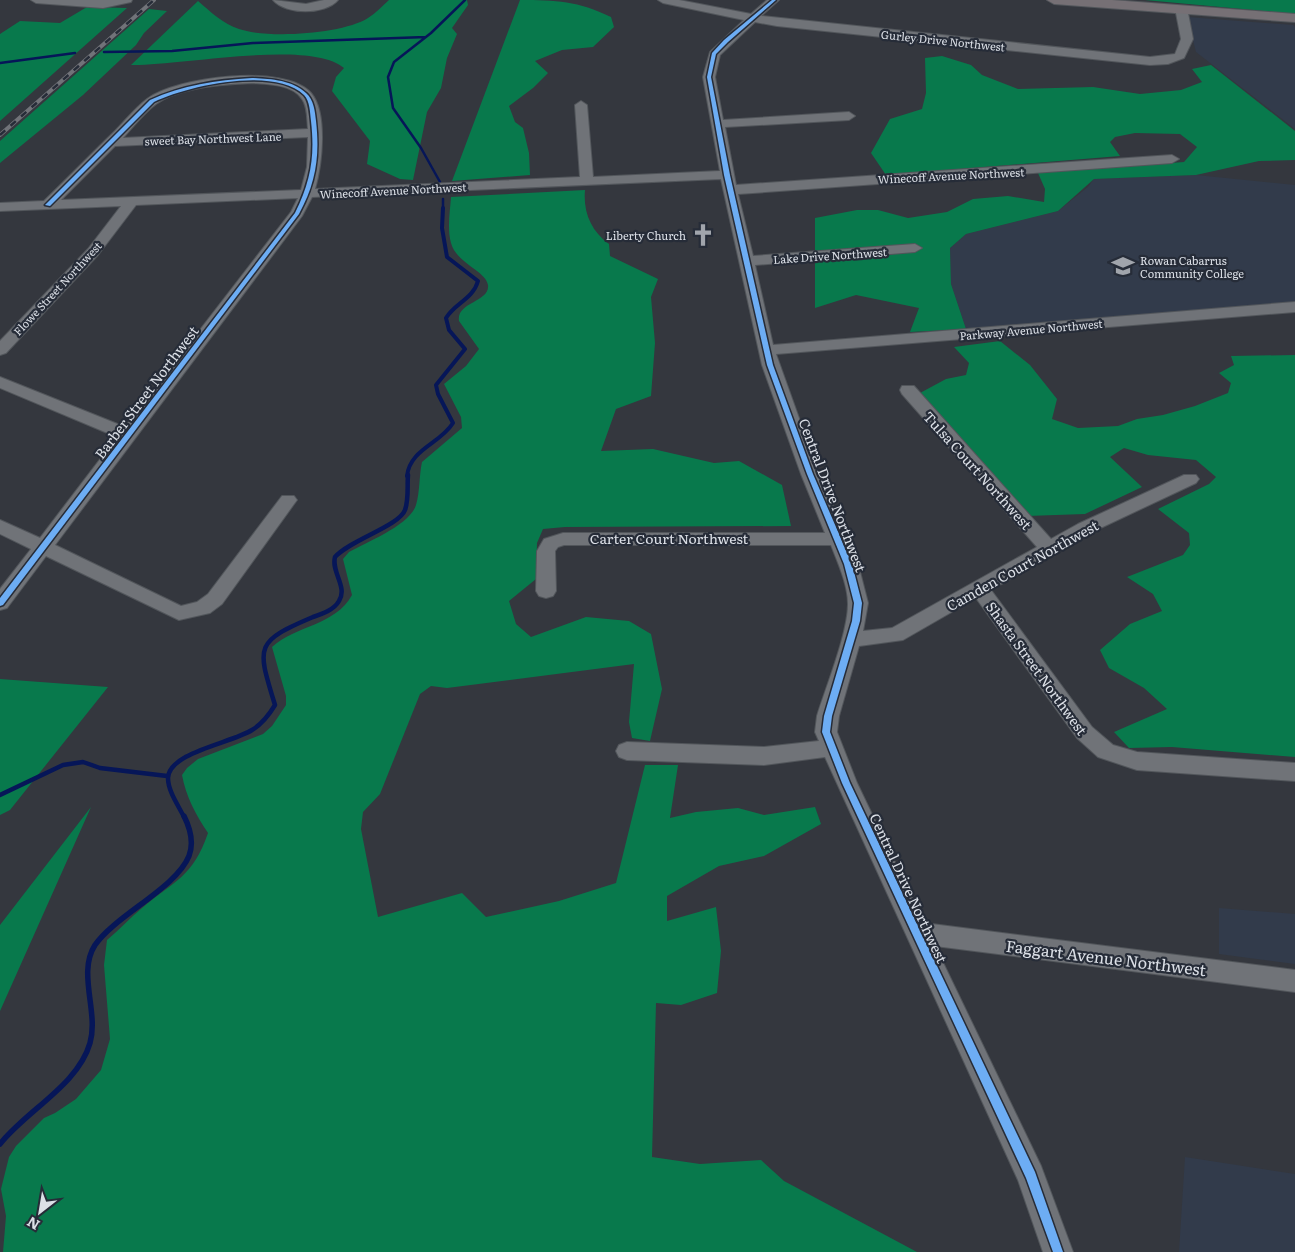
<svg xmlns="http://www.w3.org/2000/svg" width="1295" height="1252" font-family="Literata,serif">
<style>
.built{fill:#323b4b}
.forest{fill:#08794c}
.lines{fill:none;stroke-linecap:round;stroke-linejoin:round}
.stream-far3{stroke:#061658;stroke-width:2.5}
.stream-far2{stroke:#061658;stroke-width:4}
.stream-far1{stroke:#061658;stroke-width:4.5}
.stream{stroke:#061658;stroke-width:5.5}
.minor-casing{stroke:#52565b;stroke-width:2}
.major-casing{stroke:#52565b;stroke-width:2}
.minor{fill:#707378;fill-rule:evenodd}
.major{fill:#767075;fill-rule:evenodd}
.rail-casing{stroke:#717379;stroke-width:4}
.rail{stroke:#262c38;stroke-width:2.5;stroke-dasharray:7;stroke-linecap:butt}
.cycleway-casing{stroke:#262c38;stroke-width:3}
.cycleway{fill:#6dadf4;fill-rule:evenodd}
.labels{text-anchor:middle;dominant-baseline:central;stroke-width:4.5;stroke-linejoin:round;paint-order:stroke}
.far-street-label{font-size:11px;fill:#dce0e7;stroke:#262c38}
.far-poi-label{font-size:11px;fill:#dce0e7;stroke:#262c38;text-anchor:end}
.street-label{font-size:14px;fill:#dce0e7;stroke:#262c38}
.near-street-label{font-size:16px;fill:#dce0e7;stroke:#262c38}
</style>
<rect width="100%" height="100%" fill="#34373e"/>
<path class="built" d="M1187,17L1293,25L1295,27V129L1196,52Z
M1196,175L1295,185V305L966,329L951,284L950,248L966,234L1058,211L1088,187L1094,179Z
M1219,908L1295,914V964L1219,954Z
M1185,1157L1295,1174V1252H1179Z"/>
<path class="forest" d="M389,0H467L468,5L452,28L457,34L447,58L441,88L427,112L413,180L400,179L367,164L370,141L332,91L336,77L344,68C310,39 179,66 131,65L198,1C211,12 223,24 239,29C268,39 343,34 368,18C376,13 382,6 389,0Z
M520,0C556,0 578,1 611,17L614,27L593,47L562,50L535,61L548,73L533,88L509,106L515,122L523,128L529,153L530,175L452,181Z
M1145,0H1295V14Z
M87,7L127,8L0,121V34L20,21L60,23Z
M149,9L167,11L144,33L136,45L83,95L0,163V141Z
M942,56L971,65L982,75L1018,89L1093,87L1140,94L1181,90L1202,82L1192,69L1211,65L1295,131V160L1259,161L1196,175L1094,179L1058,211L966,234L950,248L951,284L966,329L910,332L919,308L856,295L815,308V218L857,210H878L908,218L947,212L973,199L1008,196L1044,202L1045,189L1038,173L1184,162L1197,147L1180,134L1135,133L1115,137L1110,142L1120,156L886,175L871,153L890,119L922,109L926,93L925,58Z
M585,190C583,212 591,231 609,244L610,256L658,279L651,297L655,343L651,396L616,409L601,451L653,449L714,463L739,461L782,485L791,526L565,527L543,529L537,543L536,579L509,601L516,624L531,637L586,617L629,621L651,634L662,689L650,741L632,738L629,722L634,664L447,688L431,686L420,694L380,794L363,812L361,829L378,917L462,893L486,917L559,901L616,883L645,765H678L670,818L696,812L738,808L764,815L815,807L821,824L764,856L719,866L667,896V921L716,907L721,951L717,993L681,1005L656,1003L652,1157L700,1164L761,1160L784,1181L917,1252H3L6,1216L1,1189L9,1157L16,1146L44,1118L55,1113L76,1099L101,1070L110,1039L104,965L107,940C119,930 130,918 142,908C174,881 193,877 208,833C196,815 186,797 182,775L187,768L198,759L263,734L272,726L286,705V696L272,647C296,625 335,626 352,595L343,559L349,552C367,542 410,525 416,505C420,492 419,476 422,462L462,428L461,417L444,384L466,366L479,349L459,321C456,302 490,302 488,285C486,271 456,263 451,243C447,228 450,212 451,197Z
M1000,341L1030,365L1057,399L1052,419L1078,428L1118,426L1137,419L1163,415L1195,406L1228,393L1231,383L1219,373L1234,365L1231,356L1295,355V757L1172,747L1129,748L1114,732L1167,709L1144,688L1109,668L1100,650L1130,624L1162,611L1153,594L1127,577L1183,555L1190,545L1189,533L1158,509L1209,484L1216,477L1196,460L1148,455L1124,448L1110,457L1142,487L1085,514L1027,516L920,393L946,379L966,375L969,363L954,347Z
M0,679L108,687L10,810L0,815Z
M91,807L0,1011V925Z"/>
<g class="lines">
<path class="stream-far3" d="M104,52L172,51L253,43L426,37
M0,63L75,53
M440,182L421,148L393,108L388,77L394,62L431,33L465,0
M443,209V199"/>
<path class="stream-far2" d="M407,476C410,449 440,444 453,423L438,394L436,385L465,349L449,330L446,318C455,303 473,299 478,281L447,257L442,228L443,208"/>
<path class="stream-far1" d="M0,795L63,765L83,762L100,768L167,776
M184,817C178,805 168,791 168,778C169,752 232,743 252,730C262,724 269,715 275,705C257,646 254,642 313,617C322,614 334,610 339,601C348,587 331,572 335,557C350,540 399,526 405,510C409,499 407,486 408,475"/>
<path class="stream" d="M0,1144C27,1110 78,1085 90,1043C99,1012 77,973 95,945C116,915 176,888 189,856C194,843 190,828 184,816"/>
<defs>
<path id="minor" d="M31,0H132L131,2L103,8L36,3Z
M273,0L306,4L324,0H338C325,15 286,15 273,0Z
M658,0H679L751,14L767,0H779L761,16L1150,57L1175,54L1181,39L1176,13L1182,10L1188,13L1193,39L1184,58L1168,64L1150,65L777,26L755,22L720,55L715,77L723,120L849,112L855,116L849,120L725,127L736,185L1172,155L1179,159L1172,163L738,194L753,256L915,244L922,248L915,252L755,265L773,345L1295,302V312L776,354L819,474L858,564L868,603L863,631L892,628L1037,547L902,394L900,390L902,386H914L1051,539L1078,524L1184,475H1196L1199,479L1196,483L1092,532L991,590L1092,727L1113,745L1137,752L1295,763V781L1137,770L1098,757L1077,738L976,598L903,640L859,646L839,716L837,732L857,783L924,923L1295,970V992L935,946L1041,1166L1073,1252H1043L1018,1180L825,757L764,765L627,760L619,757L616,751L619,745L627,742L764,747L819,741L815,732L817,716C826,687 848,633 848,604C848,585 838,563 831,545H564L558,547L555,551L556,591L553,596L546,598L539,596L536,591L537,551L544,539L563,533H825L801,474L762,365L721,179L312,197L302,216L55,545L181,606L197,602L208,594L282,496H294L297,500L294,504L222,604L210,613L179,620L46,556L7,608L0,610V589L31,549L0,534V520L40,538L117,437L0,388V377L125,427L291,212L298,198L136,205L98,255L6,353L0,355V341L88,249L121,206L0,211V203L44,201C68,178 91,154 115,131C125,121 135,108 147,99C176,77 285,63 311,93C328,113 322,165 315,189L580,177L575,105L581,101L587,105L593,177L720,171L703,77L710,52L744,20L663,3ZM252,83C267,84 293,84 302,99C308,107 307,120 308,129L123,138C133,127 144,113 156,104C179,87 224,84 252,83ZM308,137L307,167L301,190L61,200L115,146Z"/>
<path id="major" d="M1047,0H1112L1295,14V22L1054,4Z"/>
</defs>
<use href="#minor" class="minor-casing"/>
<use href="#major" class="major-casing"/>
<use href="#minor" class="minor"/>
<use href="#major" class="major"/>
<defs>
<path id="rail" d="M0,135L154,0"/>
</defs>
<use href="#rail" class="rail-casing"/>
<use href="#rail" class="rail"/>
<defs>
<path id="cycleway" d="M772,0H776L728,42L716,54L711,77L730,175L773,365L813,474L852,564L862,603L860,621L832,716L830,732L850,783L1035,1172L1063,1252H1053L1026,1178L842,783L822,732L824,716L852,621L854,603L844,564L807,474L767,365L724,175L707,77L712,53L724,40Z
M252,78C270,79 292,80 306,93C314,100 315,112 316,121C320,156 316,183 299,214L3,605L0,606V598L295,213C311,181 315,156 311,121C310,113 310,101 304,95C274,66 187,86 154,102L50,206L45,205L150,100C183,85 216,80 252,78Z"/>
</defs>
<use href="#cycleway" class="cycleway-casing"/>
<use href="#cycleway" class="cycleway"/>
</g>
<defs>
<symbol id="church-bare" viewBox="-9 -9 18 18"><path d="M-1.2-6h2.4v3.5h3.3v2.4h-3.3V6h-2.4V-.1h-3.3v-2.4h3.3Z" fill="#a1a5ac" stroke="#262c38" stroke-width="2.5" paint-order="stroke"/></symbol>
<symbol id="university-bare" viewBox="-9 -9 18 18"><path d="M0-5L7-2L0 1L-7-2ZM-4 1L0 2.5L4 1V4Q0 6-4 4Z" fill="#a1a5ac" stroke="#262c38" stroke-width="2.5" paint-order="stroke"/></symbol>
</defs>
<g fill-rule="evenodd">
<use href="#church-bare" x="687" y="219" width="32" height="32"/>
<use href="#university-bare" x="1107" y="250" width="32" height="32"/>
</g>
<g class="labels">
<g class="far-street-label">
<text transform="translate(943 40) rotate(6)">Gurley Drive Northwest</text>
<text transform="translate(213 138) rotate(-2)">sweet Bay Northwest Lane</text>
<text transform="translate(951 175) rotate(-3)">Winecoff Avenue Northwest</text>
<text transform="translate(393 190) rotate(-3)">Winecoff Avenue Northwest</text>
<text transform="translate(830 255) rotate(-4)">Lake Drive Northwest</text>
<text transform="translate(57 288) rotate(-47)">Flowe Street Northwest</text>
<text transform="translate(1031 329) rotate(-5)">Parkway Avenue Northwest</text>
</g>
<g class="far-poi-label">
<text x="686" y="235">Liberty Church</text>
<text x="1140" y="260" text-anchor="start">Rowan Cabarrus<tspan x="1140" dy="13">Community College</tspan></text>
</g>
<g class="street-label">
<text transform="translate(146 392) rotate(-53)">Barber Street Northwest</text>
<text transform="translate(978 470) rotate(48)">Tulsa Court Northwest</text>
<text transform="translate(833 495) rotate(69)">Central Drive Northwest</text>
<text x="669" y="538">Carter Court Northwest</text>
<text transform="translate(1022 565) rotate(-29)">Camden Court Northwest</text>
<text transform="translate(1037 668) rotate(54)">Shasta Street Northwest</text>
<text transform="translate(909 888) rotate(65)">Central Drive Northwest</text>
</g>
<g class="near-street-label">
<text transform="translate(1106 957) rotate(7)">Faggart Avenue Northwest</text>
</g>
</g>
<g transform="translate(40 1212) rotate(211)" stroke="#262c38" stroke-width="4" paint-order="stroke">
<path d="M0-4L9 19L0 12L-9 19Z" fill="#dce0e7"/>
<text y="-8" font-size="14" font-weight="bold" text-anchor="middle" fill="#dce0e7">N</text>
</g>
</svg>
